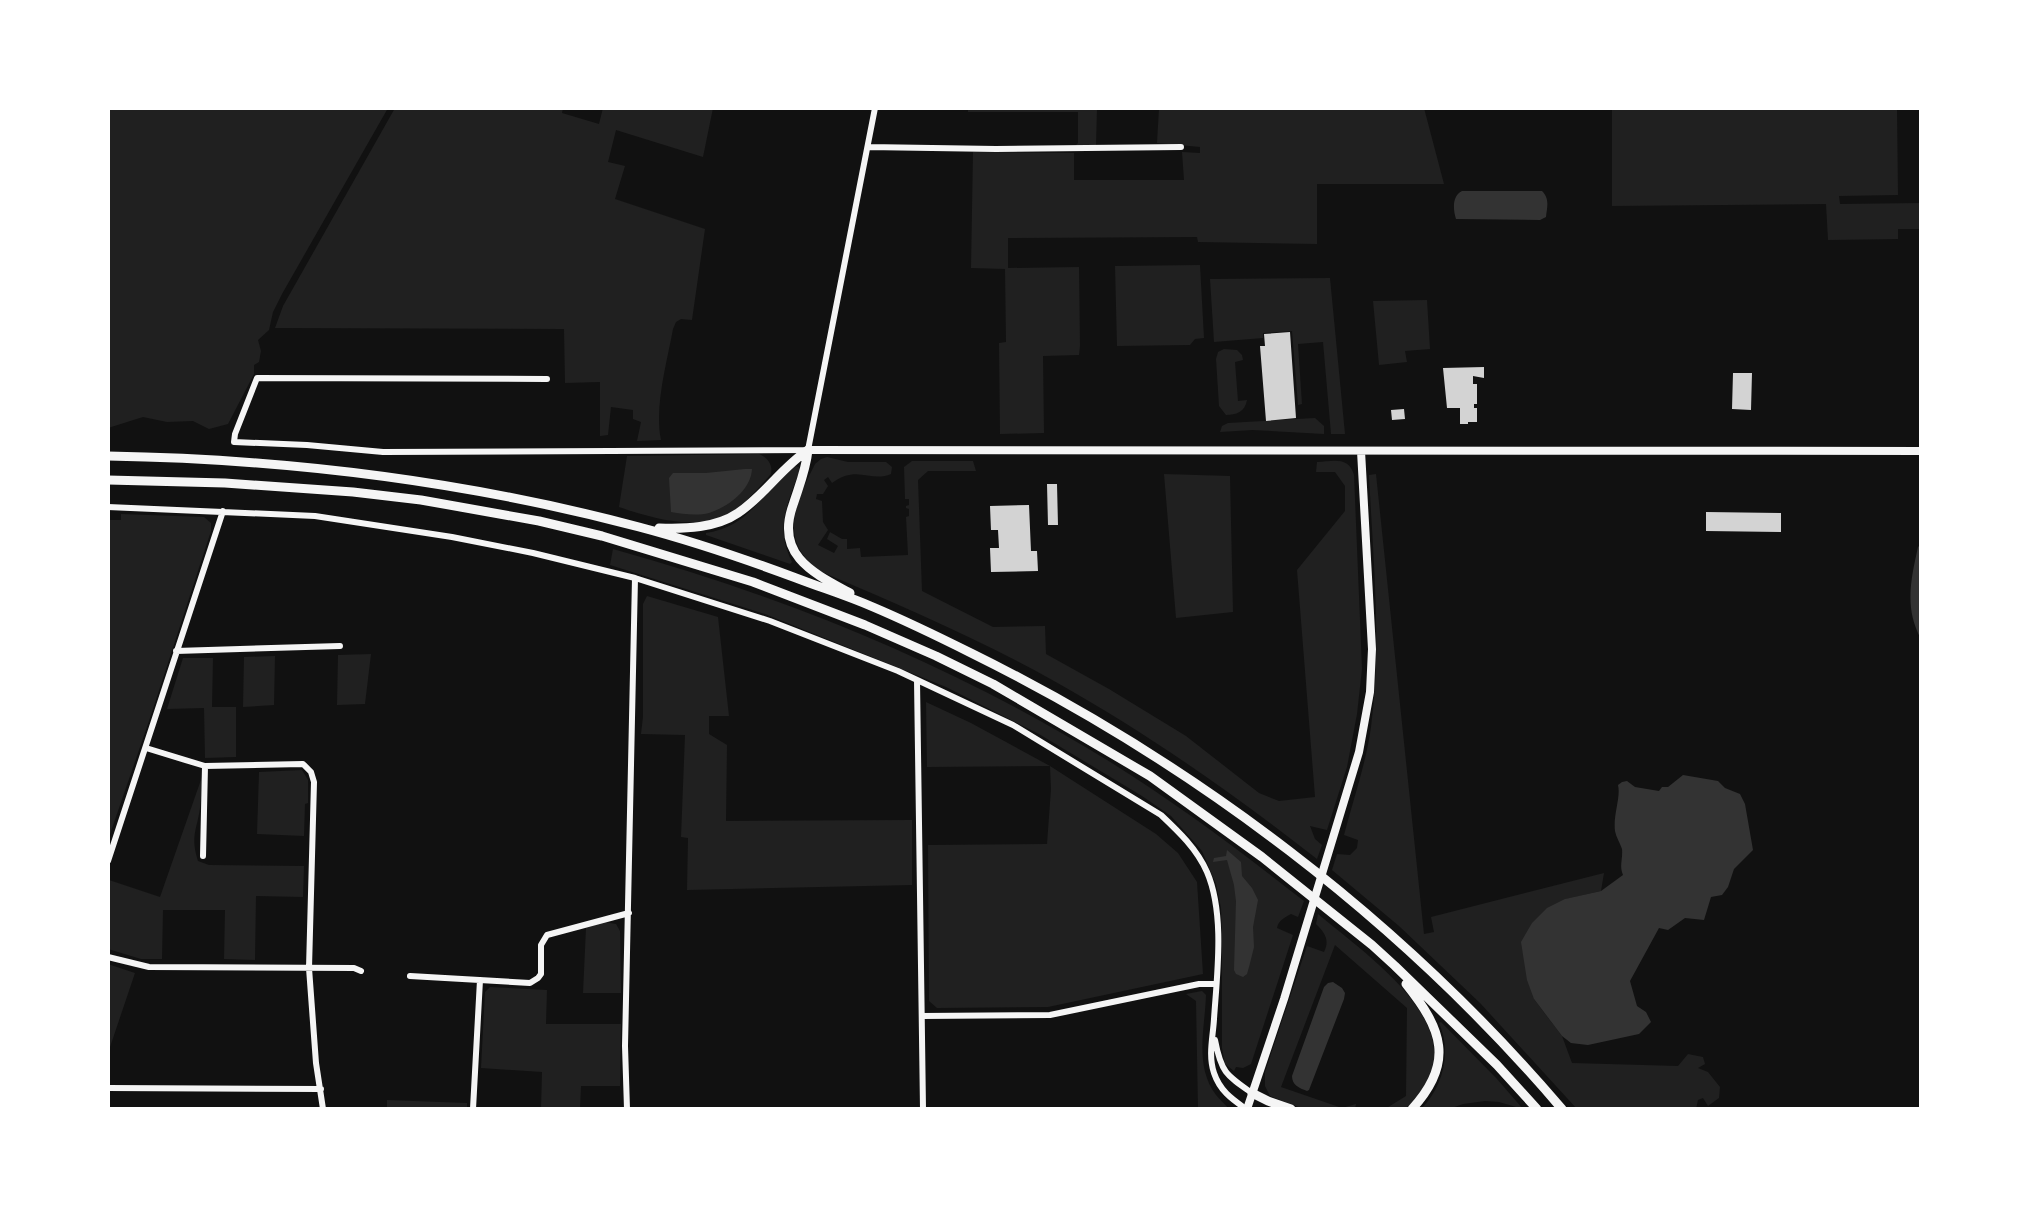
<svg xmlns="http://www.w3.org/2000/svg" width="2029" height="1217" font-family="'Varela Round',sans-serif">
<style>
.green{fill:#202020}
.water{fill:#333}
.building{fill:#d3d3d3}
.lines{fill:none;stroke-linecap:round;stroke-linejoin:round}
.minor{stroke:#f5f5f5;stroke-width:6}
.tertiary{stroke:#f5f5f5;stroke-width:8}
.secondary{stroke:#f5f5f5;stroke-width:9}
</style>
<rect width="100%" height="100%" fill="#111"/>
<path class="green" d="M108,108H388L282,294L273,312L269,330L258,340L261,351L259,362L254,365V374L228,424L209,429L193,421L167,422L143,417L108,428Z
M395,108H563L562,113L599,124L603,108H713L703,157L616,130L608,162L625,166L615,199L705,229L692,320L681,319L676,322L673,329C667,362 654,407 661,440L637,441L641,422L633,419V410L611,407L608,435L600,436V382L565,383L564,329L275,328L283,306Z
M968,108H1097L1096,146H1075L1078,143V112H968Z
M1159,108H1424L1444,184H1317V244L1198,242L1197,237L1008,238V268L1079,267L1080,346L1079,355L1043,356L1044,433L1000,434L999,343L1006,342L1005,269L971,268L973,152L1074,153V180H1184L1182,152L1200,153V147L1157,143Z
M1612,108H1921L1897,109L1898,195L1839,196L1840,204L1921,203V229H1898V239L1828,240L1826,204L1612,206Z
M1200,265L1204,338L1195,339L1190,345L1117,346L1115,266Z
M1330,278L1345,434H1331L1323,342L1298,344L1302,404L1298,405L1292,331L1263,333V338L1214,342L1210,279Z
M1427,300L1430,349L1405,351L1407,362L1379,365L1373,301Z
M1224,349L1237,350L1242,355L1243,360L1235,362L1238,401L1247,400C1245,412 1236,415 1226,415L1219,406L1216,359L1218,352Z
M1315,418L1324,426V434L1252,430L1220,432L1222,426L1228,423Z
M759,454C768,458 773,465 771,474C760,486 749,500 735,510C700,533 655,519 619,507L627,456Z
M827,457L848,462H886L892,467L891,474C871,483 857,464 832,483L828,477L824,480L828,486L823,494H817L816,499L822,501L823,522L828,530L818,545L834,553L838,546L827,539L830,532L842,539H847V549L860,548L861,557L908,555L906,517L909,516V509L906,508V506L909,505V499H905L904,467L912,461H973L976,471H928L918,480L922,591L993,627L1045,626L1046,654L1109,689L1186,736L1259,793L1279,801L1315,797L1297,570L1345,511V486L1335,472H1316L1317,462C1333,461 1349,456 1354,475L1362,669L1357,714L1347,767L1327,830L1310,826L1315,839L1322,845L1317,859C1234,794 1147,733 1054,681C979,639 900,605 822,572C777,542 795,504 815,464L821,459Z
M795,466L799,467V472C787,505 775,528 792,562L790,564L706,535V533C753,526 761,490 795,466Z
M1164,474L1230,476L1233,612L1176,618Z
M1376,474L1424,934L1434,932L1431,917L1604,873L1601,891L1566,899L1534,999L1562,1036L1572,1063L1678,1066L1688,1054L1703,1057L1705,1064L1698,1068L1708,1072L1720,1087L1719,1098L1708,1106L1703,1098L1698,1100L1696,1109H1577L1480,1003L1399,926L1332,870L1337,854L1350,855L1357,848L1358,840L1344,835C1353,800 1366,764 1371,727C1382,644 1373,559 1369,475Z
M121,514L204,517L211,523V531L151,715L108,840V520H121Z
M613,549C786,597 953,665 1107,760C1175,802 1240,851 1304,901L1298,917L1291,914C1285,917 1278,921 1277,928L1293,935L1251,1064L1243,1068L1236,1067L1234,1071L1225,1064L1222,1048V936L1221,908L1216,884L1202,851L1171,816L1142,796L1039,734L946,687L765,614L610,565Z
M647,596L718,617L729,716H709V734L727,745L726,821L912,820V885L687,890L688,838L681,837L685,735L641,734L643,717V604Z
M371,654L365,704L337,705L338,655Z
M275,656L274,705L243,707L244,657Z
M183,658H213L212,707H236V757L205,758L204,708L167,709Z
M926,702L971,723L1050,766L1156,834L1178,853L1197,882L1203,974L1048,1007L937,1008L929,1001L928,845L1047,844L1051,789L1050,766L927,767Z
M302,770L308,780V803L305,804L304,836L257,834L259,772Z
M203,774C202,785 201,796 200,808C197,830 190,836 198,861L209,865L304,866L303,897L256,896L255,960L224,959L225,910H163L162,959H141L108,949L109,880L160,897Z
M1318,914C1360,950 1466,1020 1425,1085C1421,1093 1412,1105 1404,1109C1399,1110 1391,1109 1385,1109L1406,1096L1407,1008L1335,945L1281,1087L1342,1108L1356,1104L1355,1109H1303L1270,1096L1265,1086V1072L1307,946L1324,952C1330,940 1325,933 1316,924Z
M604,922L616,924L620,931L621,993H583L586,928Z
M108,964L135,973L108,1053Z
M490,987L547,990L546,1024H621L620,1086H581L580,1109H541L542,1072L481,1068L485,992Z
M1202,991L1206,995C1205,1028 1194,1066 1216,1095C1220,1100 1225,1104 1229,1109H1198L1196,1001L1186,994Z
M1441,1022L1497,1079L1523,1109L1499,1102L1485,1101L1463,1104L1449,1109H1421C1443,1087 1452,1052 1439,1023Z
M387,1100L467,1103V1109H387Z"/>
<path class="water" d="M1462,191H1542C1550,199 1547,207 1546,217L1540,220L1456,219C1453,209 1452,196 1462,191Z
M745,469H752C751,490 728,507 709,513C697,516 683,514 671,512L669,478L673,473H706Z
M1921,544V639C1904,608 1911,579 1918,547Z
M1683,775L1718,781L1725,788L1740,794L1745,804L1753,850L1734,869L1728,887L1722,895L1711,897L1704,920L1685,918L1668,930L1659,928L1630,981L1637,1006L1646,1012L1651,1022L1639,1034L1588,1045L1571,1043L1562,1036L1534,999L1527,980L1521,942L1532,923L1547,908L1565,899L1601,891L1623,875C1619,866 1623,859 1622,849C1620,843 1616,837 1615,831C1613,815 1621,797 1618,785L1622,782L1627,781L1635,787L1659,791L1662,787H1668Z
M1227,850L1241,862L1242,876L1252,888L1258,900L1253,927L1254,947L1249,967L1247,974L1243,977L1236,974L1234,970L1236,901L1234,885L1227,860L1213,862L1214,858L1226,856Z
M1333,982L1342,988L1345,993L1344,999L1309,1090L1307,1091C1299,1088 1292,1085 1292,1076L1324,987L1328,983Z"/>
<path class="building" d="M1290,332L1296,418L1266,421L1260,346H1265L1264,334Z
M1484,367V378L1473,376V384H1477V404H1474V408H1477V422H1468V424H1460V408H1447L1443,368Z
M1733,373H1752L1751,410L1732,409Z
M1404,409L1405,419L1392,420L1391,410Z
M1047,484H1057L1058,525H1048Z
M1029,505L1031,551H1037L1038,571L991,572L990,548H999L998,530H991L990,506Z
M1706,512L1781,513V532L1706,531Z"/>
<g class="lines">
<path class="minor" d="M868,147L996,149L1181,147
M547,379L257,378L235,434L234,442L307,445L383,452L808,450L875,108
M108,507L315,516L452,537L533,553L635,578L770,621L898,671L1013,725L1161,815C1179,832 1197,849 1207,872C1225,914 1217,974 1214,1019C1213,1037 1208,1055 1214,1073C1220,1091 1232,1099 1246,1109
M176,651L340,646
M917,680L923,1109
M146,748L205,766L303,764L311,772L314,782L309,968L316,1063L323,1109
M203,856L205,766
M108,861L223,511
M108,957L149,967L354,968L361,971
M410,976L530,983L538,978L541,974V945L547,935L629,913
M922,1016L1050,1015L1199,984H1216
M1215,1040C1221,1072 1226,1075 1252,1093
M108,1088L321,1089
M473,1109L480,980
M627,1109L625,1046L635,578"/>
<path class="tertiary" d="M808,450L1921,451
M1247,1109L1284,999L1359,752L1370,692L1372,649L1361,451"/>
<path class="secondary" d="M808,450C806,470 799,486 793,505C775,555 813,573 850,593
M108,456C287,459 466,481 639,527C692,541 745,559 796,578C822,588 848,596 873,607C906,621 939,637 971,653C1194,763 1400,919 1562,1109
M108,480L225,483L353,492L421,500L539,521L602,536L753,582L865,625L936,656L993,684L1150,776L1262,857L1372,945L1395,966L1497,1065L1537,1109
M659,528C685,529 716,528 738,513C764,496 781,468 808,450
M1406,984C1442,1029 1455,1062 1412,1109
M1252,1093L1268,1101L1291,1109"/>
</g>
<rect width="2029" height="1217" fill="none" stroke="#ffffff" stroke-width="220"/>
</svg>
